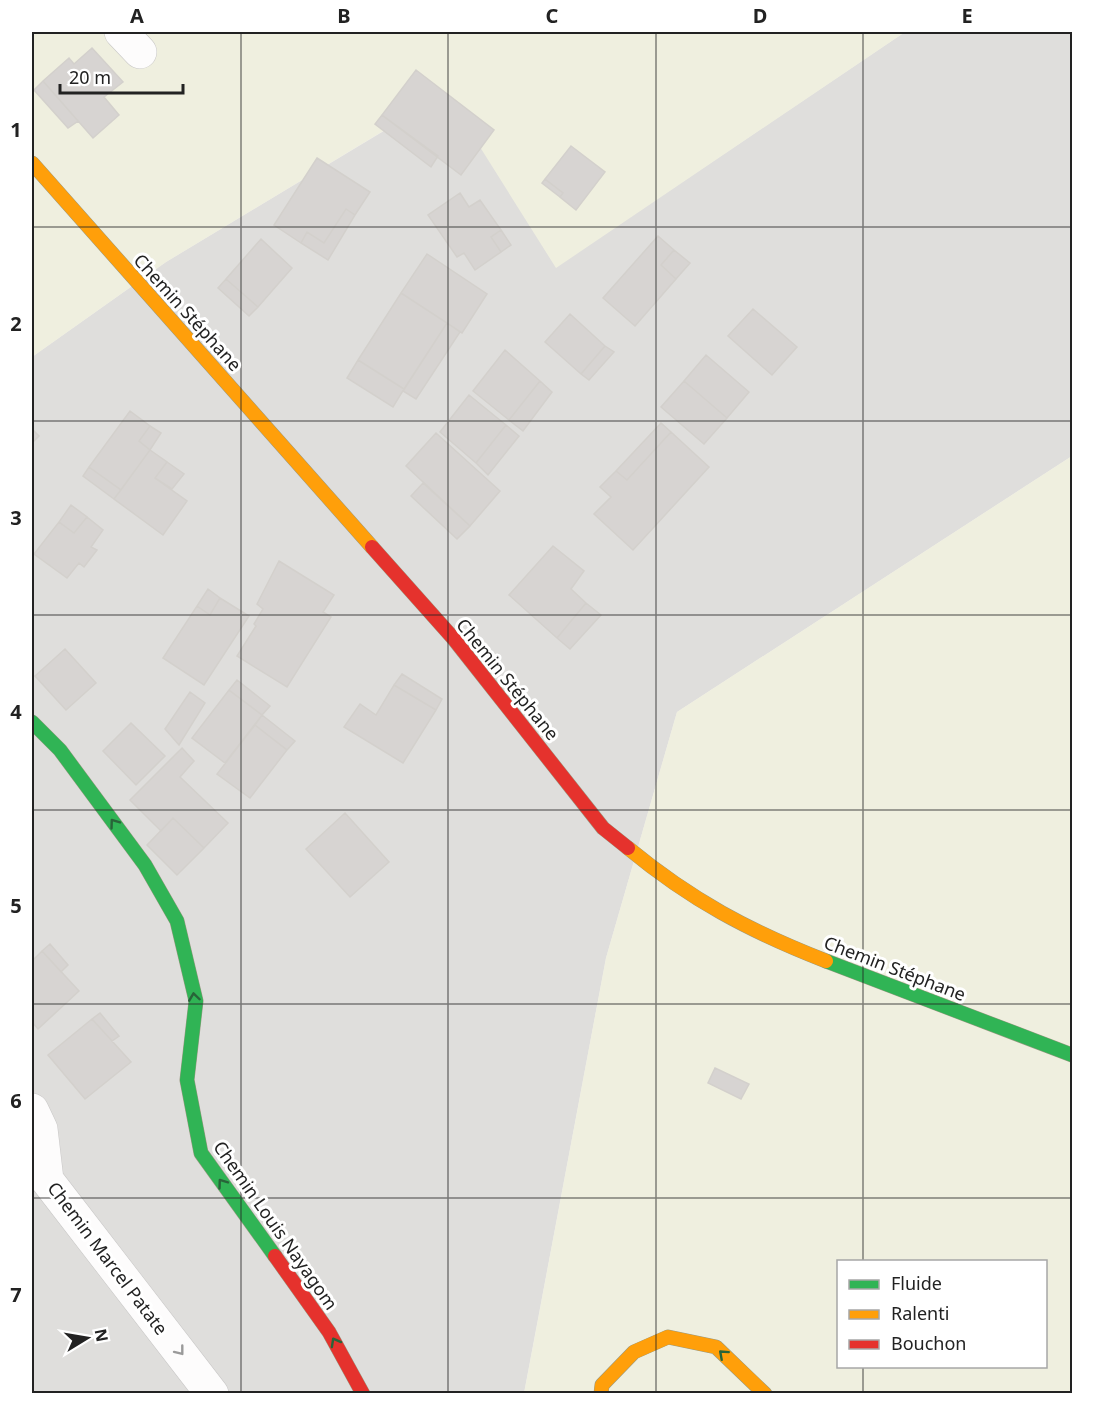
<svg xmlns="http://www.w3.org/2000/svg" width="1104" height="1425" font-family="'Noto Sans',sans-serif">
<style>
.residential{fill:#dfdedc}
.farmland{fill:#efefdf;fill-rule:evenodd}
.building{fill:#d7d4d2;stroke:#d3d0cc;stroke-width:1.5}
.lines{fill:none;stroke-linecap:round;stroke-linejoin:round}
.street-casing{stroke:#c9c8c7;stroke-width:34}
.fast-casing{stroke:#999a82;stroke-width:15}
.slow-casing{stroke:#999a82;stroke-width:15}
.jam-casing{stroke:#999a82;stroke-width:15}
.street{stroke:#fdfcfc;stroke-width:33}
.fast{stroke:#30b455;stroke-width:14}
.slow{stroke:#ff9f0a;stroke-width:14}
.jam{stroke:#e5322d;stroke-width:14}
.oneway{stroke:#286439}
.oneway2{stroke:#9a9a9a}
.grid{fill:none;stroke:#222;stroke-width:1.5;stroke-opacity:0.55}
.labels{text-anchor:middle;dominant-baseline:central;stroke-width:6;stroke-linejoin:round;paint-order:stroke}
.street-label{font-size:18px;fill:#222;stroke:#fff}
.neatline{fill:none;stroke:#222;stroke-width:2}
.grid-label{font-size:20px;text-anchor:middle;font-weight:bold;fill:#222}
</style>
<rect width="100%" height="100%" fill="#f0eeeb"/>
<path class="residential" d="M905,32H1072V456L677,712L606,958L524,1393H32V357L166,262L447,93L556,267Z"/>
<path class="farmland" d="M32,32H905L556,268L446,93L166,262L32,357Z
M1072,456V1393L524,1394L606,958L677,712ZM838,1262H1046V1366H838Z"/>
<path class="building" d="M92,48L123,82L104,97L119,115L93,138L43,81L69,58L74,64Z
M416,70L494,130L461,175L382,115Z
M43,81L78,121L68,128L34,90Z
M382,115L438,156L431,167L375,124Z
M571,146L605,172L576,210L560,197L563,193L545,179Z
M317,158L370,192L355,215L346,209L324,243L307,232L301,243L274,225Z
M545,179L563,193L560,197L542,183Z
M460,193L469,207L480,200L501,230L491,237L501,252L475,270L464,253L457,257L428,215Z
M346,209L355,215L328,260L301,243L307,232L324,243Z
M501,230L511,245L501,252L491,237Z
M658,236L674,250L661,265L676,279L635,326L603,298Z
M261,239L292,268L258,307L226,279Z
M674,250L690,263L676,279L661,265Z
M427,254L487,294L462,333L401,293Z
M226,279L258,307L249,316L218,288Z
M401,293L447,323L404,389L358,360Z
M753,309L797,347L772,375L728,336Z
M570,314L605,346L581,374L545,342Z
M447,323L460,332L416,399L403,391Z
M605,346L614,352L589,380L581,374Z
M505,350L540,381L509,420L473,391Z
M706,355L749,392L727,418L684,381Z
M358,360L404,389L393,407L347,378Z
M540,381L552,392L523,431L509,420Z
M684,381L727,418L704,444L661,407Z
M469,395L506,425L476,463L440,432Z
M130,411L150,426L139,441L150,450L121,490L89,467Z
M661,423L671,432L627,480L616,471Z
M506,425L519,436L488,475L476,463Z
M150,426L161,433L150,450L139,441Z
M32,429L39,436L32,443Z
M671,432L709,467L633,550L594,514L611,497L600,487L616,471L627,480Z
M436,433L500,491L470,526L406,466Z
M150,450L167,462L155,478L187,501L163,535L114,499Z
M167,462L184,474L172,489L155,478Z
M89,467L121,490L114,499L83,476Z
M423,483L470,526L457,539L411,496Z
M71,505L87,517L74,533L59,522Z
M87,517L103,530L91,547L97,550L84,567L79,563L67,578L34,554L59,522L74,533Z
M553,546L584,571L571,589L586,603L557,638L509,595Z
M279,561L334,595L323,612L331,617L287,687L237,656L256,626L254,624L263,609L257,604Z
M208,589L220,598L210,615L197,606Z
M220,598L249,616L204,685L163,658L197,606L210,615Z
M586,603L601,615L570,649L557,638Z
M65,649L96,683L66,710L35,676Z
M402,674L442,699L436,710L394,685Z
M237,680L270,706L262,715L229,690Z
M394,685L436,710L403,763L344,727L360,704L376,715Z
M229,690L262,715L225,763L192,738Z
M190,692L205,703L179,745L165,729Z
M262,715L295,741L287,750L255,725Z
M131,723L165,756L136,785L103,751Z
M255,725L287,750L250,798L217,774Z
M182,748L194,761L180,777L228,823L204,848L173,818L161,831L130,800Z
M345,813L389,862L350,897L306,849Z
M173,818L204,848L177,875L147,845Z
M50,944L68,965L61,972L42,951Z
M42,951L79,991L38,1029L32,1022V961Z
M100,1013L119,1036L112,1041L92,1019Z
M92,1019L131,1062L85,1099L48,1055Z
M715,1068L749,1084L741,1099L708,1083Z"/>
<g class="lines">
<defs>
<path id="street" d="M121,32L140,52
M32,1110L41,1129L47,1180L212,1394"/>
<path id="fast" d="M32,722L60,750L145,865L177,921L196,1001L187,1080L201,1153L275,1256
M826,961L1072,1055"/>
<path id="slow" d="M32,163L372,547
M628,848C691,900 749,931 826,961
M601,1394L602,1385L634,1352L668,1337L716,1347L765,1394"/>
<path id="jam" d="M372,547L453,638L603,828L628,848
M275,1256L329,1332L363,1394"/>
</defs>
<use href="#street" class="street-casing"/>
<use href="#fast" class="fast-casing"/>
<use href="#slow" class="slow-casing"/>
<use href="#jam" class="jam-casing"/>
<use href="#street" class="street"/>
<use href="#fast" class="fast"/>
<use href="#slow" class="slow"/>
<use href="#jam" class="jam"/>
</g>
<defs><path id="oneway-chevron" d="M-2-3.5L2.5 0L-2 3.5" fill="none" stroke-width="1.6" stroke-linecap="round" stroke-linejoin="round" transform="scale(1.5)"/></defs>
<g class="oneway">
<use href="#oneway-chevron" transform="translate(114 823) rotate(-126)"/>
<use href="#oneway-chevron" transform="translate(194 997) rotate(-98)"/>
<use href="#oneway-chevron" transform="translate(222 1183) rotate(-126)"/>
<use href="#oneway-chevron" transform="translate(335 1342) rotate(-119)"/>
<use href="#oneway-chevron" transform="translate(723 1354) rotate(-138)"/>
</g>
<use class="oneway2" href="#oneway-chevron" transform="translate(180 1351) rotate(52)"/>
<path class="grid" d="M241,32V1394M448,32V1394M656,32V1394M863,32V1262M32,227H1072M32,421H1072M32,615H1072M32,810H1072M32,1004H1072M32,1198H1072M863,1366V1394"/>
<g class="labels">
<g class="street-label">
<text transform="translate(188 312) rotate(48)">Chemin Stéphane</text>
<text transform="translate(508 679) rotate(51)">Chemin Stéphane</text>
<text transform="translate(895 968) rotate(21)">Chemin Stéphane</text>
<text transform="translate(276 1225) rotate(55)">Chemin Louis Nayagom</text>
<text transform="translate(108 1258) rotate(53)">Chemin Marcel Patate</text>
</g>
</g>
<rect width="1104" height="1425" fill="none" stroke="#ffffff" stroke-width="66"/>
<rect x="837" y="1260" width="210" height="108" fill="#ffffff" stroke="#a7a7a7" stroke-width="1.5"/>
<rect x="849" y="1280" width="30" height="9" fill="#30b455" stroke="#a7a7a7" stroke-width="1.5"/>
<text x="891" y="1290" font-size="18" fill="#222222">Fluide</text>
<rect x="849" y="1310" width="30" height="9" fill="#ff9f0a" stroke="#a7a7a7" stroke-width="1.5"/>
<text x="891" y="1320" font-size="18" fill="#222222">Ralenti</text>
<rect x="849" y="1340" width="30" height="9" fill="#e5322d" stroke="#a7a7a7" stroke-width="1.5"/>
<text x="891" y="1350" font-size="18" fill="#222222">Bouchon</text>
<g transform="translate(87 1338) rotate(79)" stroke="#ffffff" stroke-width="4.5" paint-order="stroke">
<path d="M0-4.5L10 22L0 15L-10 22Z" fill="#222222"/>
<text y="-9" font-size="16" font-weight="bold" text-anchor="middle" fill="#222222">N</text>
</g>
<path d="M60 84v9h123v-9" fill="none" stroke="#222222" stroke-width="3"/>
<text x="69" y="84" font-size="18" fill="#222222" stroke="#ffffff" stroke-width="4.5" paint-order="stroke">20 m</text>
<rect x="33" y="33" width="1038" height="1359" class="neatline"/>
<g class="grid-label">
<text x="137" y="23">A</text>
<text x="344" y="23">B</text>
<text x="552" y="23">C</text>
<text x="760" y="23">D</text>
<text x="967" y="23">E</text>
<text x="16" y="137">1</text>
<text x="16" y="331">2</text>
<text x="16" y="525">3</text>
<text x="16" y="719">4</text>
<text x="16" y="913">5</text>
<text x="16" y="1108">6</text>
<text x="16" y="1302">7</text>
</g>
</svg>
